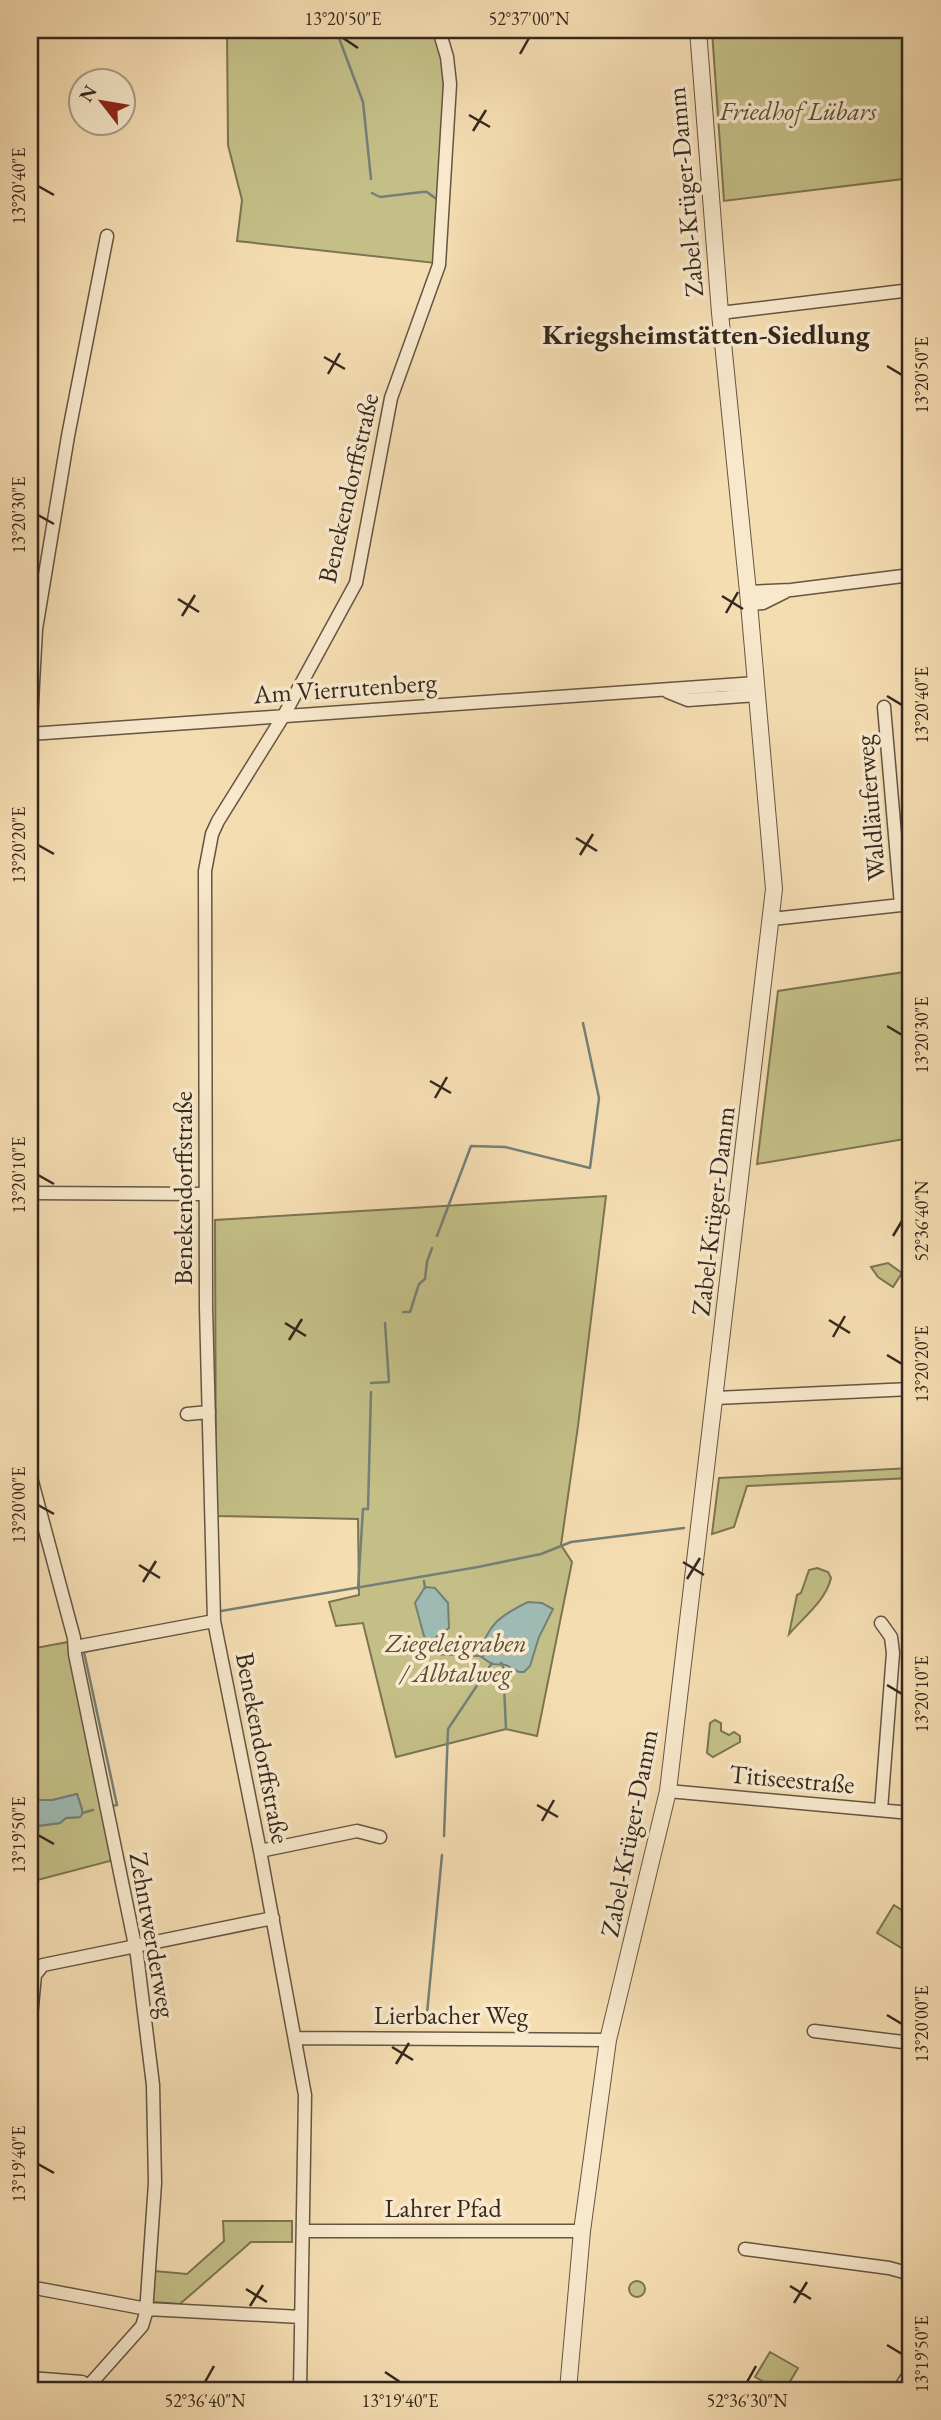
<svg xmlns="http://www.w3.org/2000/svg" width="941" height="2420" font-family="'EB Garamond',serif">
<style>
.green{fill:#c4bf87;stroke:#7c7452;stroke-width:2}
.water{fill:#9ebab3;stroke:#748077;stroke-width:2}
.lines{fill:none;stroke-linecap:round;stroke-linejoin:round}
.stream{stroke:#748077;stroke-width:2.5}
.minor-casing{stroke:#655543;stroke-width:15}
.tertiary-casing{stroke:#655543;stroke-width:18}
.minor{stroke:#f8e9cd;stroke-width:12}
.tertiary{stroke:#f8e9cd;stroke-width:16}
.ticks{fill:none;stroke:#35281e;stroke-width:2.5}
.labels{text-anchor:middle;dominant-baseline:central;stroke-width:7;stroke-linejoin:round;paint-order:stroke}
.park-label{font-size:26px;font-style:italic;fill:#594e38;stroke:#f8e9cd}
.street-label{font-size:26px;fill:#35281e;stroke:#f8e9cd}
.neighbourhood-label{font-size:28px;font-weight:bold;fill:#35281e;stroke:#f8e9cd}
.neatline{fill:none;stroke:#35281e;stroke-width:2.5}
.ticks-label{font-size:18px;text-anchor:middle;fill:#35281e}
</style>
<rect width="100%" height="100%" fill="#f5ddb2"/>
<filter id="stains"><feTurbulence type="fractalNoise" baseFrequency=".00286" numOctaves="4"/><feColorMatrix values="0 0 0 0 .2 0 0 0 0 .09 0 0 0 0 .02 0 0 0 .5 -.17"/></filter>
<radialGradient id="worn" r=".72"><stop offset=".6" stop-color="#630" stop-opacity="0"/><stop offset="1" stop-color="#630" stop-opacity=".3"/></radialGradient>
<path class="green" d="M227,30H434L443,56L446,84L435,263L237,241L242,200L228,145Z
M726,30H911V178L724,201L712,31Z
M911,971V1138L757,1164L778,991Z
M606,1196L578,1426L561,1545L572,1562L537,1736L506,1729L396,1757L363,1623L336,1626L329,1602L359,1595L358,1519L216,1516L215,1220Z
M888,1263L902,1273L893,1287L878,1277L871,1267Z
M911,1468V1478L747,1486L734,1527L712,1534L719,1478Z
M817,1568L828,1572L831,1578C826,1600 804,1617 789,1634L797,1595L801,1593L809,1570Z
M68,1642L111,1859L110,1861L30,1882V1827L60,1823L66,1818L80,1817L82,1809L77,1794L53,1800H30V1649Z
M715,1720L721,1723V1731L729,1735L734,1732L740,1736V1742L713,1757L707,1753L710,1723Z
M894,1905L911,1916V1947L908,1952L877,1933Z
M223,2221H292V2242H251L180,2304L152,2302L155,2271L187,2274L224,2241Z
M629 2289a8 8 0 1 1 16 0a8 8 0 1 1-16 0Z
M770,2352L798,2368L785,2390H778L755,2377Z"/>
<path class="water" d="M425,1587L435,1588L448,1603L449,1628L432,1640L427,1647L415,1603Z
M528,1602L542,1603L553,1609L539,1637L530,1666L524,1672H519L506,1665L492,1664L480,1656C486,1625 501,1615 528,1602Z
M77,1794L83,1813L80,1817L66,1818L60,1823L30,1827V1800H53Z"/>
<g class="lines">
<path class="stream" d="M336,30L363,102L371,179
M372,193L380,197L422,192H427L435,198
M437,1236L471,1146L505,1147L590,1168L599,1098L583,1023
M403,1312H410L419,1284L425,1279L427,1262L432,1248
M371,1383L389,1382L385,1323
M424,1581L425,1588
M358,1589L363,1509H368L371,1392
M221,1611L478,1567L541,1554L571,1542L684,1528
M428,1645L432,1651L437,1654L483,1656
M501,1663L503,1665L506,1729
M112,1806L117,1805L84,1652L187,1632
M82,1813L93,1810
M444,1836L448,1729L492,1663
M426,2024L442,1855"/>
<defs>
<path id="minor" d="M720,313L911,290
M748,592L791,590L911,575
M749,604L763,603L787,591
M668,692L688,700L757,695
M884,707L901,905
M30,734L756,683
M30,739L36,629L68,436L107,236
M772,919L901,905L911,907
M30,1193L205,1194
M716,1398L911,1389
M187,1414L209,1412
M30,1474L74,1638L75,1654L137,1955L153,2085L155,2183L146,2313L142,2326L85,2390
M881,1623L891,1637L893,1653L881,1810
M75,1647L214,1621
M668,1791L911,1813
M260,1851L357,1831L380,1837
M30,2027L35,1975L43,1965L273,1918
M814,2031L911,2043
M295,2038L608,2040
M304,2231H582
M745,2249L889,2268L911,2274
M30,2287L147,2309L301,2317
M30,2378L82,2382L88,2386
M300,2390L305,2095L260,1851L214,1621L206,1307L205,871L212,834L218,821L284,715L356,583L391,398L439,265L450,84L447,57L439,30
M899,2390L911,2371"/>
<path id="tertiary" d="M568,2390L582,2231L608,2040L668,1791L774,889L748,592L720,313L698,30"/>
</defs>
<use href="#minor" class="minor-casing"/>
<use href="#tertiary" class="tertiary-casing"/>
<use href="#minor" class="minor"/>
<use href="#tertiary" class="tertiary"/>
</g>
<path class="ticks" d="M343,38L358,48M520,54L529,38M469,115L490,127M473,131L486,110M38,186L54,195M324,357L345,369M887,366L902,375M328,374L340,353M38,515L54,524M722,596L743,609M178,599L199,612M726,613L738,592M182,616L195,595M887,696L902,705M576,838L597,851M38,845L54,854M580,855L593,834M887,1026L902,1035M430,1081L451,1093M435,1098L447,1077M38,1175L54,1184M893,1236L902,1221M829,1320L850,1333M285,1323L306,1336M833,1337L845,1316M289,1340L302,1319M887,1355L902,1364M38,1505L54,1514M683,1562L704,1575M139,1565L160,1578M687,1579L700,1558M143,1582L156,1561M887,1685L902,1694M537,1805L558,1817M542,1821L554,1800M38,1835L54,1844M887,2015L902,2024M392,2047L413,2060M396,2064L409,2043M38,2164L54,2173M790,2286L811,2299M246,2289L267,2302M794,2303L807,2282M250,2306L263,2285M887,2345L902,2354M385,2372L400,2382M205,2382L214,2366M747,2382L756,2366"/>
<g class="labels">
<g class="park-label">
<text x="798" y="111">Friedhof Lübars</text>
<text x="456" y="1643">Ziegeleigraben<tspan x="456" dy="30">/ Albtalweg</tspan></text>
</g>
<g class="street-label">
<text transform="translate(685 192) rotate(-95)">Zabel-Krüger-Damm</text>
<text transform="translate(348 488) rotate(-77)">Benekendorffstraße</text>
<text transform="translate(345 688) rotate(-4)">Am Vierrutenberg</text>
<text transform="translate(870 808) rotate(-95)">Waldläuferweg</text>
<text transform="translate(183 1188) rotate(-90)">Benekendorffstraße</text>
<text transform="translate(713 1211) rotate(-83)">Zabel-Krüger-Damm</text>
<text transform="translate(263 1748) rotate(79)">Benekendorffstraße</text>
<text transform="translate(792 1779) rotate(5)">Titiseestraße</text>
<text transform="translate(629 1833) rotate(-79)">Zabel-Krüger-Damm</text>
<text transform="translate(153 1935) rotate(80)">Zehntwerderweg</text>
<text x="451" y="2015">Lierbacher Weg</text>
<text x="443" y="2208">Lahrer Pfad</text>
</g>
<g class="neighbourhood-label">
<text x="706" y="334">Kriegsheimstätten-Siedlung</text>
</g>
</g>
<rect width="941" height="2420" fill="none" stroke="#f5ddb2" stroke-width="77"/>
<g transform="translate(102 102) rotate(301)"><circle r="33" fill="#f8e9cd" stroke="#aa9c87" stroke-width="2"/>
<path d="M0-5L12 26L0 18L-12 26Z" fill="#8f2418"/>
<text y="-10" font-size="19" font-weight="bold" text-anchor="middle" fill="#35281e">N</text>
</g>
<rect x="38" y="38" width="864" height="2344" class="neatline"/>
<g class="ticks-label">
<text x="343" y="25">13°20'50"E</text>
<text x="529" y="25">52°37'00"N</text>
<text transform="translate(19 186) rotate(-90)" y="6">13°20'40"E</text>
<text transform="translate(922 375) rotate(-90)" y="6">13°20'50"E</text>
<text transform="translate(19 515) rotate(-90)" y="6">13°20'30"E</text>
<text transform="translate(922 705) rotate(-90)" y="6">13°20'40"E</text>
<text transform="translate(19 845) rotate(-90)" y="6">13°20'20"E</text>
<text transform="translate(922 1035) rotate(-90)" y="6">13°20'30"E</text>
<text transform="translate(19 1175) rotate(-90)" y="6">13°20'10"E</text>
<text transform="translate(922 1221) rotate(-90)" y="6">52°36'40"N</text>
<text transform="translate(922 1364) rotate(-90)" y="6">13°20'20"E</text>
<text transform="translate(19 1505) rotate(-90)" y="6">13°20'00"E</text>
<text transform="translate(922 1694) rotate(-90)" y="6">13°20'10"E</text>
<text transform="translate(19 1835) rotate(-90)" y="6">13°19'50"E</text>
<text transform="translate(922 2024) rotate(-90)" y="6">13°20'00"E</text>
<text transform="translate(19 2164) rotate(-90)" y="6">13°19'40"E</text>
<text transform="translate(922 2354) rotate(-90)" y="6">13°19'50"E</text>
<text x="205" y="2407">52°36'40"N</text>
<text x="400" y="2407">13°19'40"E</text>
<text x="747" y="2407">52°36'30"N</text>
</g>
<rect width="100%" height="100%" filter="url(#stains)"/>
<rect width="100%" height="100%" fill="url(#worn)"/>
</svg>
